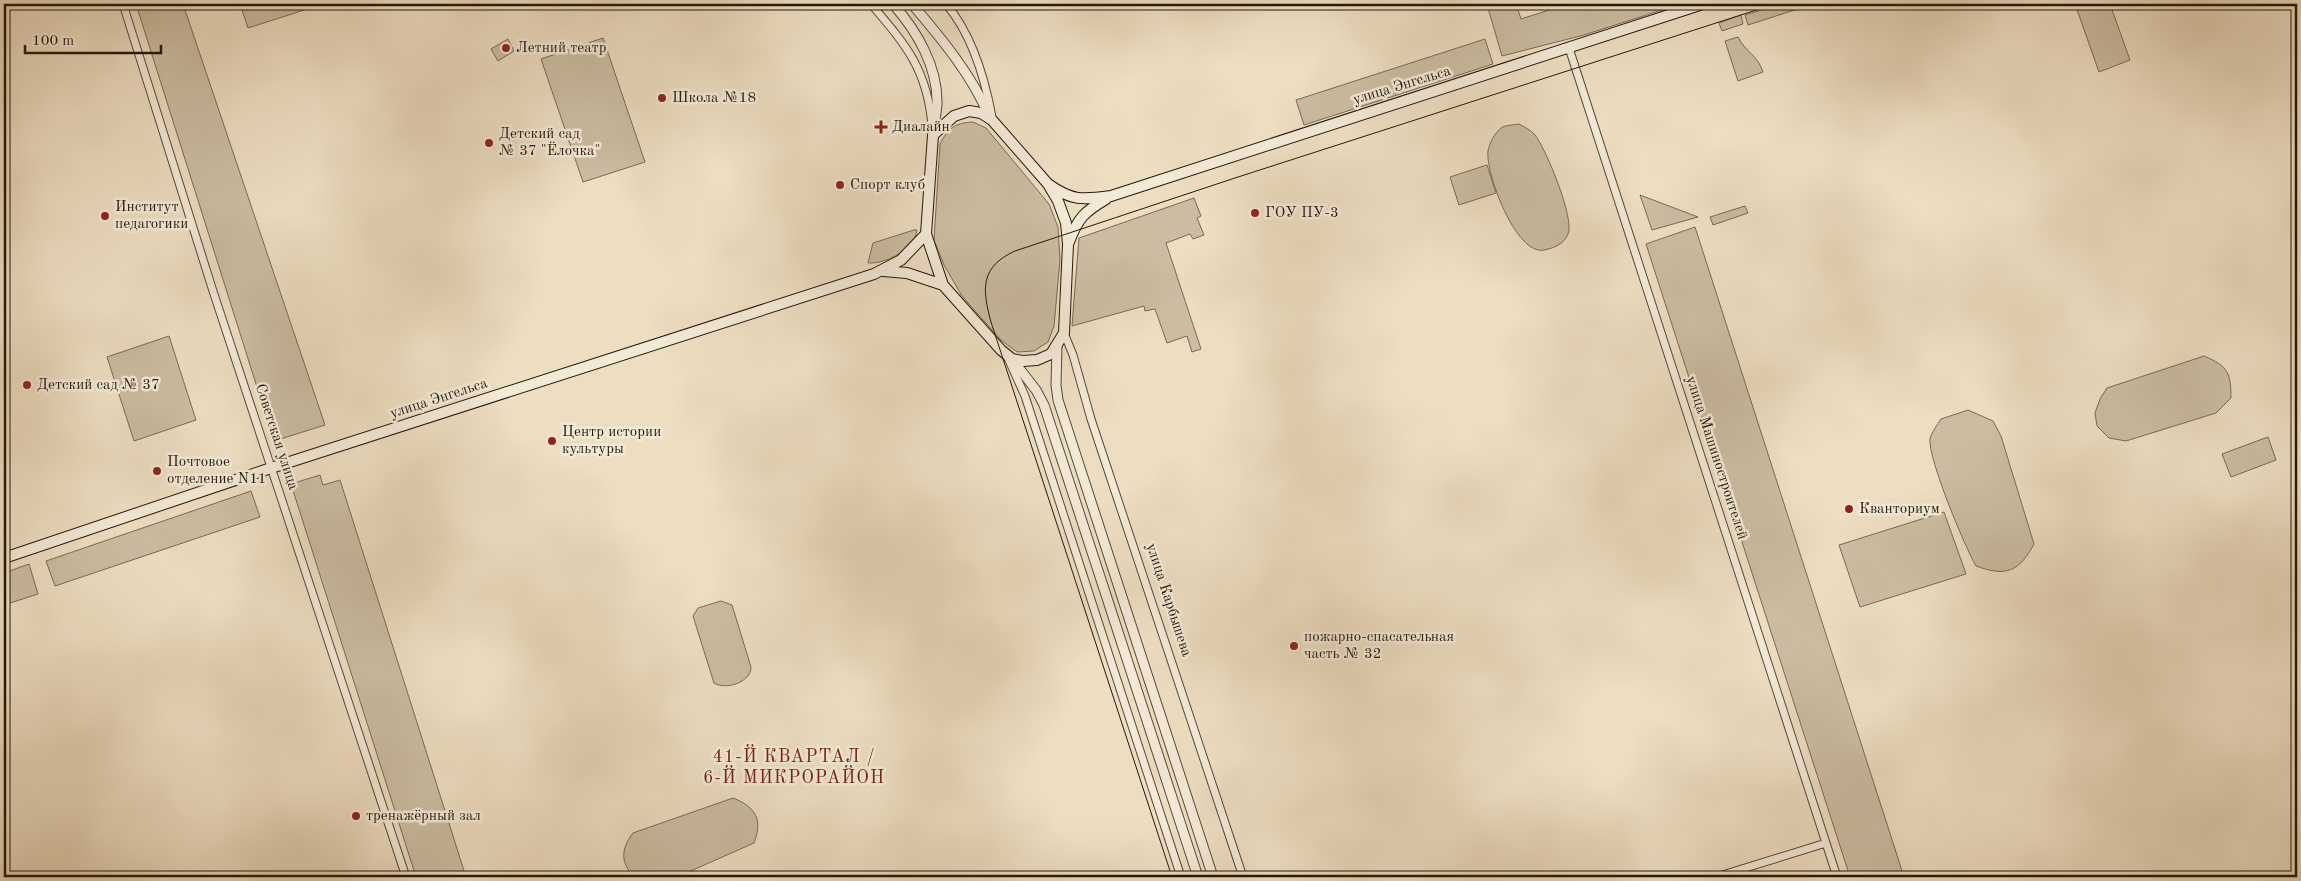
<svg xmlns="http://www.w3.org/2000/svg" width="2301" height="881" font-family="'Old Standard TT',serif">
<style>
.green{fill:#cbbca2;stroke:#786a56}
.lines{fill:none;stroke-linecap:round;stroke-linejoin:round}
.minor-casing{stroke:#564938;stroke-width:9}
.tertiary-casing{stroke:#564938;stroke-width:11}
.secondary-casing{stroke:#24180b;stroke-width:12}
.minor{stroke:#f3e9d7;stroke-width:7}
.tertiary{stroke:#f3e9d7;stroke-width:9}
.secondary{stroke:#f3e9d7;stroke-width:10}
.tram{stroke:#24180b;stroke-width:1}
.poi-dot{fill:#8f2418;stroke:#f3e9d7;stroke-width:2}
.labels{text-anchor:middle;dominant-baseline:central;stroke-width:5;stroke-linejoin:round;paint-order:stroke}
.poi-label{font-size:15px;fill:#24180b;stroke:#f3e9d7;text-anchor:start}
.street-label{font-size:15px;fill:#24180b;stroke:#f3e9d7}
.quarter-label{font-size:18px;letter-spacing:1px;fill:#7a1f14;stroke:#f3e9d7}
</style>
<rect width="100%" height="100%" fill="#edddc1"/>
<filter id="stains"><feTurbulence type="fractalNoise" baseFrequency=".004" numOctaves="4"/><feColorMatrix values="0 0 0 0 .2 0 0 0 0 .09 0 0 0 0 .02 0 0 0 .5 -.17"/></filter>
<radialGradient id="worn" r=".72"><stop offset=".6" stop-color="#630" stop-opacity="0"/><stop offset="1" stop-color="#630" stop-opacity=".3"/></radialGradient>
<path class="green" d="M136,4H183L325,425L274,441Z
M259,4H323L248,28L242,10Z
M1501,4H1516L1521,19L1568,4H1681L1584,35L1502,56L1488,8Z
M1781,4H1813L1748,25L1745,15Z
M2075,4H2110L2130,60L2099,72Z
M1741,15L1743,24L1722,31L1719,23Z
M1738,37C1746,53 1757,54 1763,72L1738,81L1725,41Z
M603,38L645,162L583,182L541,59Z
M508,39L514,51L498,61L491,49Z
M1485,39L1493,64L1304,125L1296,100Z
M973,122L986,128L1049,204L1058,227L1060,260L1054,326L1048,342L1034,351L1017,352L1001,340L962,296L944,265L934,240L940,144C948,128 955,123 973,122Z
M1519,124C1524,127 1531,130 1535,135C1546,149 1575,219 1568,234C1564,244 1554,248 1544,250C1516,256 1485,172 1488,151C1490,142 1494,134 1501,128C1505,125 1514,125 1519,124Z
M1487,165L1496,193L1459,205L1450,177Z
M1640,195L1698,217L1652,230Z
M1194,198L1201,216L1197,218L1204,235L1193,239L1190,234L1166,243L1201,349L1192,352L1187,336L1167,343L1155,309L1145,311L1144,306L1072,326L1079,238Z
M1745,206L1748,213L1713,225L1710,217Z
M1695,227L1904,877H1850L1646,244Z
M914,230H917C914,250 886,264 868,263L873,243Z
M169,336L196,420L134,441L107,357Z
M2204,356C2228,366 2231,373 2231,398L2216,413L2126,441L2109,438L2097,426L2095,413L2100,399L2107,388Z
M1968,410L1993,421L2001,436L2034,544C2019,572 2006,577 1976,566C1965,547 1928,459 1930,439C1931,433 1938,424 1941,419Z
M2268,437L2276,460L2231,477L2222,454Z
M320,475L323,485L340,480L466,877H416L291,484Z
M251,491L260,517L55,586L46,561Z
M1944,512L1966,574L1860,607L1839,545Z
M29,564L38,594L4,605V573Z
M721,601L732,605L751,667C751,683 725,690 714,683L693,616L698,608Z
M733,798C756,807 763,820 754,843L677,877H634C620,862 621,849 633,833Z"/>
<g class="lines">
<defs>
<path id="minor" d="M123,4L212,288L406,877
M871,4C906,45 927,69 932,125
M946,4C971,33 985,79 992,117
M1569,48L1837,877
M1064,333L1073,355L1091,419L1243,877
M1007,356L1025,396L1181,877
M1716,877L1826,843"/>
<path id="tertiary" d="M893,4C917,31 938,67 937,104C936,115 934,125 933,135
M912,4C941,38 972,75 989,116
M1057,346L1056,385L1058,400L1213,877
M1012,359L1036,390L1044,405L1198,877"/>
<path id="secondary" d="M969,111L981,113L992,120L1048,184L1058,201L1066,223L1068,244L1064,333L1051,354L1037,360L1023,361L1012,359L1001,350L943,285L926,234L933,135L954,116Z
M1048,184C1072,201 1082,200 1111,196L1703,4
M1069,242C1078,218 1084,212 1106,199
M883,271L907,273L943,285
M4,558L271,468L874,274L901,260L926,234"/>
</defs>
<use href="#minor" class="minor-casing"/>
<use href="#tertiary" class="tertiary-casing"/>
<use href="#secondary" class="secondary-casing"/>
<use href="#minor" class="minor"/>
<use href="#tertiary" class="tertiary"/>
<use href="#secondary" class="secondary"/>
<path class="tram" d="M1172,877L991,322C982,289 980,267 1015,251L1235,178L1775,4"/>
</g>
<g class="poi-dot">
<circle cx="506" cy="48" r="5"/>
<circle cx="662" cy="98" r="5"/>
<path d="M878.5 119.5h5v5h5v5h-5v5h-5v-5h-5v-5h5z"/>
<circle cx="489" cy="143" r="5"/>
<circle cx="840" cy="185" r="5"/>
<circle cx="1255" cy="213" r="5"/>
<circle cx="105" cy="216" r="5"/>
<circle cx="27" cy="385" r="5"/>
<circle cx="552" cy="441" r="5"/>
<circle cx="157" cy="471" r="5"/>
<circle cx="1849" cy="509" r="5"/>
<circle cx="1294" cy="646" r="5"/>
<circle cx="356" cy="816" r="5"/>
</g>
<g class="labels">
<g class="poi-label">
<text x="516" y="48">Летний театр</text>
<text x="672" y="98">Школа №18</text>
<text x="892" y="127">Диалайн</text>
<text x="499" y="134">Детский сад<tspan x="499" dy="17">№ 37 "Ёлочка"</tspan></text>
<text x="850" y="185">Спорт клуб</text>
<text x="115" y="207">Институт<tspan x="115" dy="17">педагогики</tspan></text>
<text x="1265" y="213">ГОУ ПУ-3</text>
<text x="37" y="385">Детский сад № 37</text>
<text x="562" y="432">Центр истории<tspan x="562" dy="17">культуры</tspan></text>
<text x="167" y="462">Почтовое<tspan x="167" dy="17">отделение N11</tspan></text>
<text x="1859" y="509">Кванториум</text>
<text x="1304" y="637">пожарно-спасательная<tspan x="1304" dy="17">часть № 32</tspan></text>
<text x="366" y="816">тренажёрный зал</text>
</g>
<g class="street-label">
<text transform="translate(1402 86) rotate(-17)">улица Энгельса</text>
<text transform="translate(439 399) rotate(-18)">улица Энгельса</text>
<text transform="translate(276 437) rotate(72)">Советская улица</text>
<text transform="translate(1716 458) rotate(72)">улица Машиностроителей</text>
<text transform="translate(1168 600) rotate(72)">улица Карбышева</text>
</g>
<g class="quarter-label">
<text x="794" y="757">41-Й КВАРТАЛ /<tspan x="794" dy="21">6-Й МИКРОРАЙОН</tspan></text>
</g>
</g>
<rect width="2301" height="881" fill="none" stroke="#edddc1" stroke-width="20"/>
<rect x="5" y="5" width="2291" height="871" fill="none" stroke="#24180b" stroke-width="2.5"/>
<rect x="10" y="10" width="2281" height="861" fill="none" stroke="#24180b"/>
<path d="M25 45v8h136v-8" fill="none" stroke="#24180b" stroke-width="2.5"/>
<text x="32" y="45" font-size="15" fill="#24180b" stroke="#f3e9d7" stroke-width="4" paint-order="stroke">100 m</text>
<rect width="100%" height="100%" filter="url(#stains)"/>
<rect width="100%" height="100%" fill="url(#worn)"/>
</svg>
